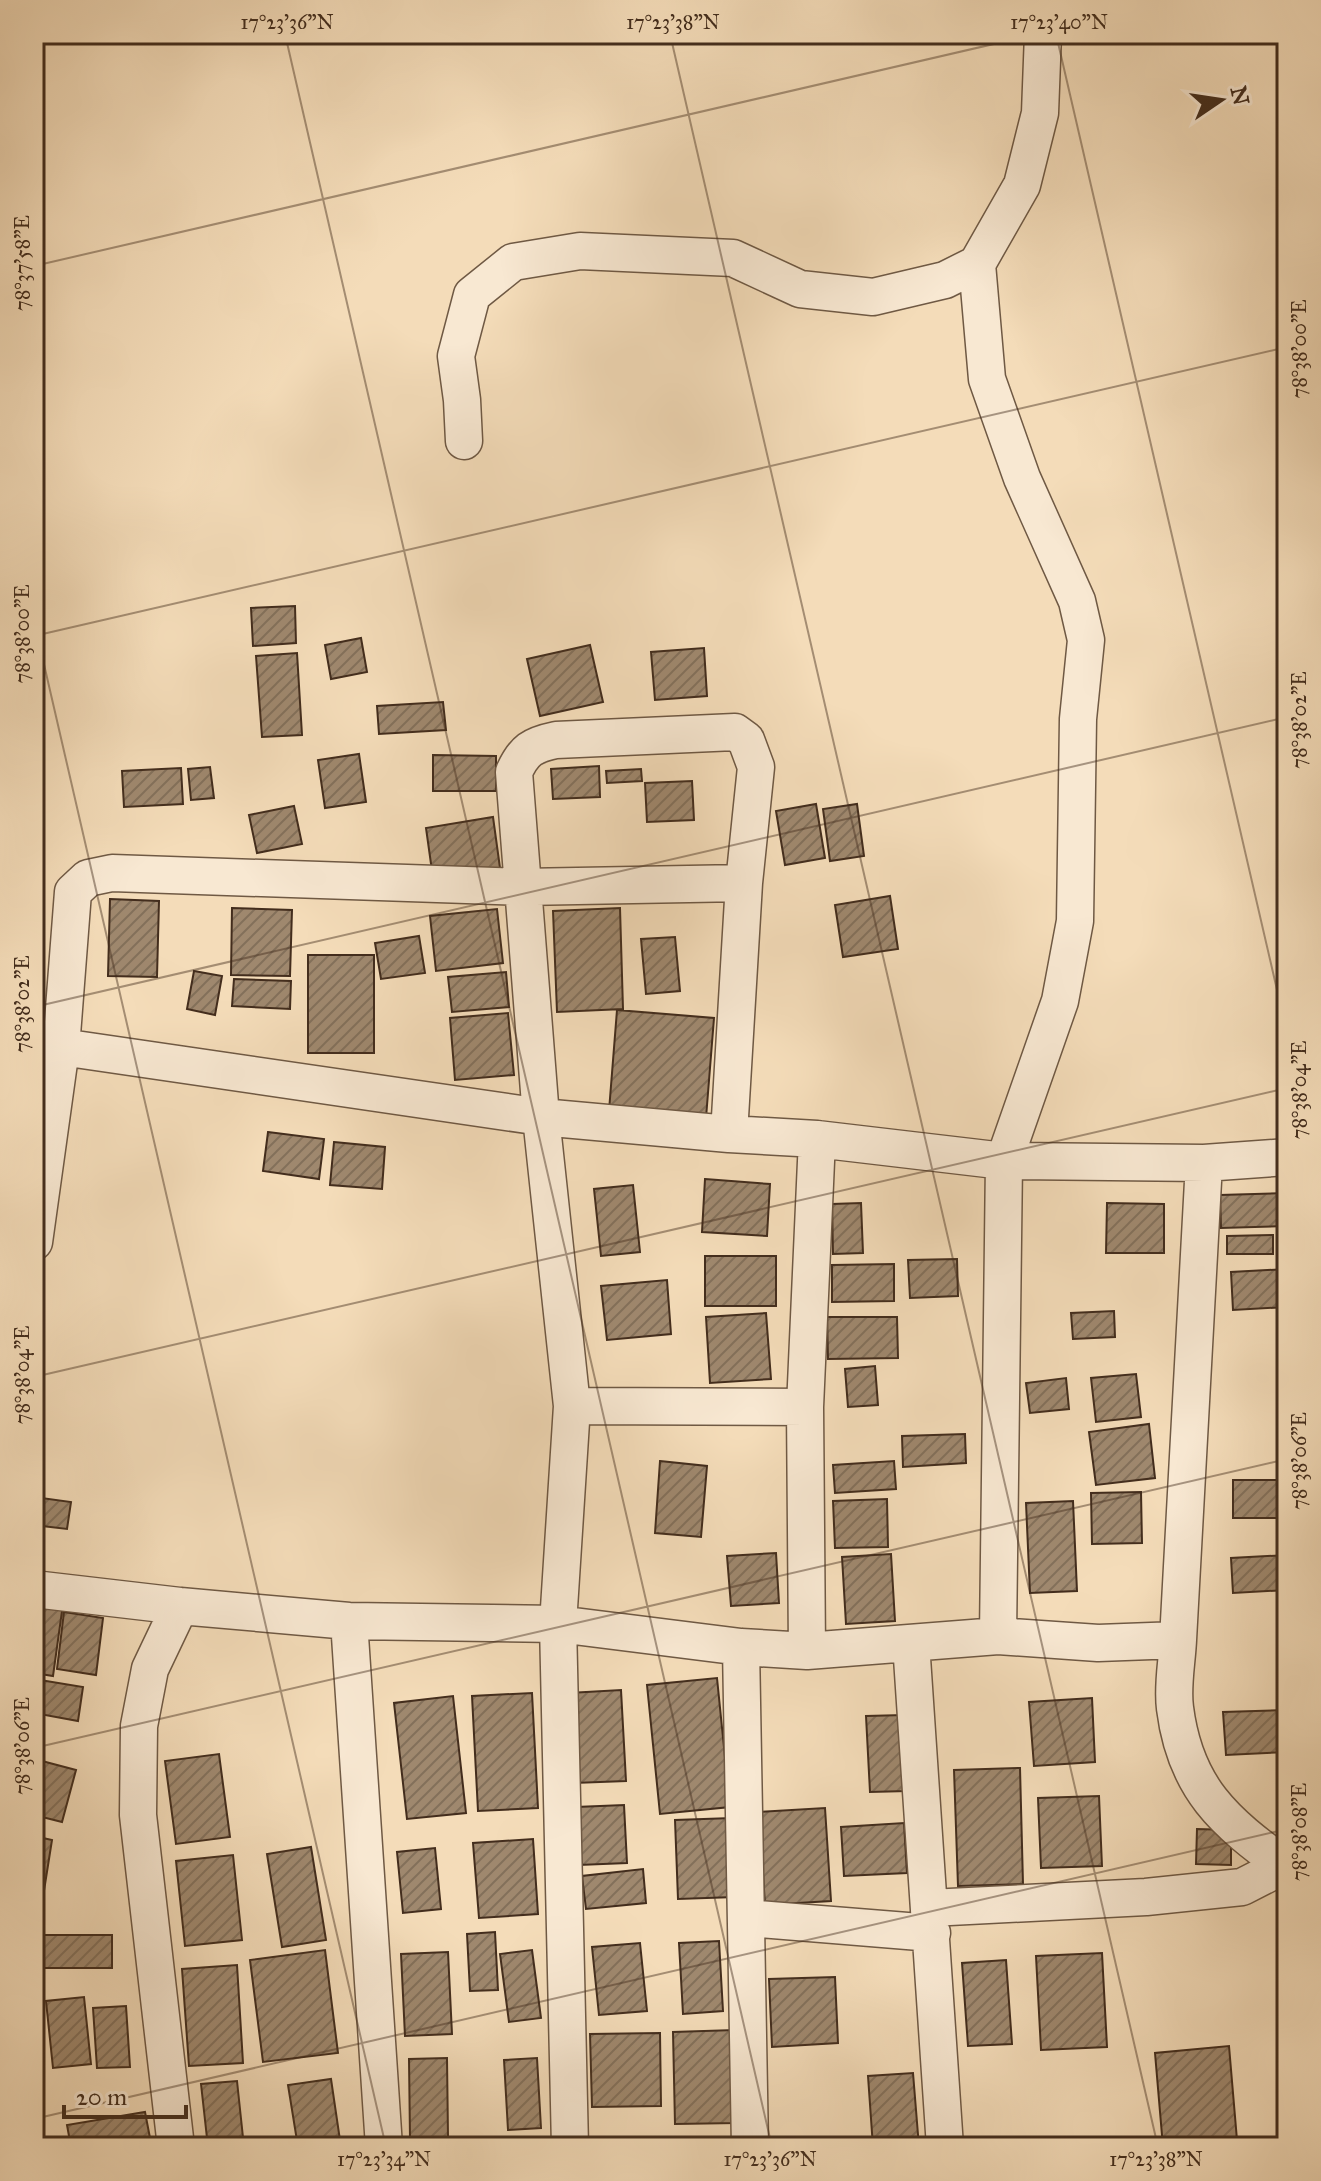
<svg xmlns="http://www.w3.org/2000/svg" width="1321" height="2181" font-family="'IM FELL Great Primer',serif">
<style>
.building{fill:url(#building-hatch);stroke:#432d1d;stroke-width:2}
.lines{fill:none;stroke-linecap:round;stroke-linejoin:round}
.street-casing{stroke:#6f5944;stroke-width:39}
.street{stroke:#f8e8d2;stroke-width:36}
.ticks{fill:none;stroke:#432d1d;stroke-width:2;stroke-opacity:0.45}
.neatline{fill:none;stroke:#432d1d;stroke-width:3}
.ticks-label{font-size:20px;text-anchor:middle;fill:#432d1d}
</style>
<defs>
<pattern id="building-hatch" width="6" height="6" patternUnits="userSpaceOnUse" patternTransform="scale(2)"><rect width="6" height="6" fill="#9f886e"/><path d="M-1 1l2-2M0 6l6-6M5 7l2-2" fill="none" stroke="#83705a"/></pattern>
</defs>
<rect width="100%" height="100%" fill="#f4dcb9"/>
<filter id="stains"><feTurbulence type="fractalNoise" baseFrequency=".0025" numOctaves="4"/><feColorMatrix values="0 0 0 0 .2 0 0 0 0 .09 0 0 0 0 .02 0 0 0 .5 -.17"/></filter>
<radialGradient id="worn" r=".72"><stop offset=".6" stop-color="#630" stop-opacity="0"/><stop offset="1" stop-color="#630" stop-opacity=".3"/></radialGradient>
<path class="building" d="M295,606L296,643L253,646L251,608Z
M361,638L367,672L331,679L325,645Z
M590,645L603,702L540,716L527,659Z
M704,648L707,696L655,700L651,652Z
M297,653L302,735L262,737L256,656Z
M443,702L446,730L379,734L377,706Z
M359,754L366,802L325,808L318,760Z
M433,755L496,756V791H433Z
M599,766L600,797L553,799L551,769Z
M210,767L214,798L191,800L188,769Z
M181,768L183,804L124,807L122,771Z
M641,769L642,781L607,783L606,771Z
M692,781L694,820L647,822L645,783Z
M816,804L825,858L785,865L776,811Z
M857,804L864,856L830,861L823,809Z
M294,806L302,844L257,853L249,815Z
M493,817L500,868L433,878L426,828Z
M890,896L898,949L843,957L835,905Z
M110,899L159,901L157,977L108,976Z
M232,908L292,910L290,976L231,975Z
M620,908L623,1009L557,1012L553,911Z
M497,909L503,963L436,971L430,916Z
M1285,924H1287V983H1284Z
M419,936L425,973L381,979L375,943Z
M675,937L680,991L646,994L641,939Z
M308,955H374V1053H308Z
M194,971L222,976L215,1015L187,1009Z
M506,972L509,1007L452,1012L448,977Z
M234,979L291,981L290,1009L232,1006Z
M617,1010L714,1018L706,1118L609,1111Z
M508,1013L514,1075L455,1080L450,1018Z
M268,1132L324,1139L319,1179L263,1171Z
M334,1142L385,1147L382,1189L330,1185Z
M705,1179L770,1184L767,1236L702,1232Z
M633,1185L640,1252L601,1256L594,1189Z
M1287,1193V1226L1221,1228L1220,1195Z
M861,1203L863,1253L833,1254L832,1204Z
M1107,1203L1164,1204V1253H1106Z
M1273,1235V1254H1227V1236Z
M705,1256H776V1306H705Z
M957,1259L958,1296L910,1298L908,1260Z
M894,1264V1301L832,1302V1265Z
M1287,1269V1307L1233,1310L1231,1272Z
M667,1280L671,1334L607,1340L601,1286Z
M1114,1311L1115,1337L1073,1339L1071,1313Z
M766,1313L771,1379L710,1383L706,1317Z
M827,1317H897L898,1358L828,1359Z
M875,1366L878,1405L848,1407L845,1369Z
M1136,1374L1141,1417L1096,1422L1091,1378Z
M1066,1378L1069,1409L1030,1413L1026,1383Z
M1149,1424L1155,1478L1096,1485L1089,1432Z
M965,1434L966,1463L903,1467L902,1436Z
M660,1461L707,1466L701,1537L655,1533Z
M894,1461L896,1489L835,1493L833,1465Z
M1233,1480H1277L1278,1518H1233Z
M1141,1492L1142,1543L1092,1544L1091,1493Z
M34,1497L71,1502L67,1529L34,1525Z
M887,1499L888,1547L835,1548L833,1501Z
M1073,1501L1077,1591L1030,1593L1026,1503Z
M776,1553L779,1603L731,1606L727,1556Z
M891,1554L895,1621L846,1624L842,1557Z
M1287,1555V1590L1233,1593L1231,1558Z
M34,1599L63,1604L53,1676L34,1673Z
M64,1612L103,1618L96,1675L57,1669Z
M717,1678L730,1807L660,1814L647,1685Z
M34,1679L83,1687L78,1721L34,1713Z
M621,1690L626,1781L574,1783L569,1693Z
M532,1693L538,1808L478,1811L472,1696Z
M453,1696L466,1813L407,1819L394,1703Z
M1092,1698L1095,1762L1034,1766L1029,1702Z
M1286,1710L1287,1752L1226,1755L1223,1712Z
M904,1715L907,1791L870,1792L866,1716Z
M219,1754L230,1837L176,1844L165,1761Z
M42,1761L76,1770L62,1822L34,1815V1793Z
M1020,1768L1023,1884L958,1886L954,1770Z
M1099,1796L1102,1866L1041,1868L1038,1798Z
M624,1805L627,1863L579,1865L576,1807Z
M825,1808L831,1901L765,1905L759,1812Z
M732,1818L735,1897L678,1899L675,1820Z
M904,1823L907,1873L844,1876L841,1827Z
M1197,1829L1231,1830V1865L1196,1864Z
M34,1836L52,1840L43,1897L34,1895Z
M533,1839L538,1914L479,1918L473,1843Z
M311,1847L326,1940L282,1947L267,1854Z
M435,1848L441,1909L403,1913L397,1852Z
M233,1855L242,1940L185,1946L176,1861Z
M643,1869L646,1903L586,1909L582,1876Z
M495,1932L498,1990L470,1991L467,1934Z
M43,1935H112V1968H43Z
M719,1941L723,2011L683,2014L679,1943Z
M640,1943L647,2011L599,2015L592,1947Z
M325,1950L338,2053L263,2062L250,1960Z
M532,1950L541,2018L509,2022L500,1954Z
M448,1952L452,2034L405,2036L401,1954Z
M1102,1953L1107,2047L1041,2050L1036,1956Z
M1006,1960L1012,2044L968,2046L962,1963Z
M237,1965L243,2063L189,2066L182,1969Z
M835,1977L838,2043L772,2047L769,1979Z
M84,1997L91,2064L53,2068L46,2001Z
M126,2006L130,2067L97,2068L93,2008Z
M735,2030L737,2123L675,2124L673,2032Z
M660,2033L661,2106L592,2107L590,2034Z
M1229,2046L1237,2140L1163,2147L1155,2053Z
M447,2058L448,2137L410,2138L409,2059Z
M537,2058L541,2128L508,2130L504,2060Z
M913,2073L919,2147H873L868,2076Z
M331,2079L341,2147H298L288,2085Z
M237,2081L244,2147H208L201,2084Z
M145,2112L150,2138L95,2147H71L67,2125Z
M669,2144V2147H589V2146Z"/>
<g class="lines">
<defs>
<path id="street" d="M464,441L462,400L456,356L472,295L513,262L580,251L733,258L800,289L873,297L945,280L977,264
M34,1043L541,1117L729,1134L817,1139L1004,1161L1204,1163L1287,1157
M729,1134L744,883
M34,1242L61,1048L73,892L88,878L112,873L522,887L744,883L756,767L746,740L735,732L556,740C532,745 524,750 514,772L541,1117L572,1406L558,1624L570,2147
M572,1406L805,1407
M34,1589L180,1606L349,1621L558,1624L741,1647L807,1651L998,1636L1098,1643L1178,1640C1177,1662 1172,1686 1175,1708C1185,1788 1224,1822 1287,1867
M349,1621L384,2147
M998,1636L1004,1161L1060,1001L1075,921L1078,719L1086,640L1077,601L1022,478L987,379L977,264L1022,185L1040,113L1043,34
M1178,1640L1204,1163
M911,1643L945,2147
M741,1647L750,2147
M807,1651L805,1407L817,1139
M930,1908L1146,1897L1242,1887L1285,1865
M746,1918L932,1933
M176,2147L138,1815L139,1726L150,1669L180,1606"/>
</defs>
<use href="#street" class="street-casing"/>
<use href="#street" class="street"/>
</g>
<path class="ticks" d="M285,34L772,2147M670,34L1158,2147M1056,34L1287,1033M34,266L1037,34M34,621L386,2147M34,636L1287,347M34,1007L1287,717M34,1377L1287,1088M34,1748L1287,1459M34,2119L1287,1829"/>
<rect width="1321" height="2181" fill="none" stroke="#f4dcb9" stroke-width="88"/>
<g transform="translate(1221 100) rotate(77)" stroke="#f8e8d2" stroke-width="6" paint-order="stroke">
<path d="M0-6L14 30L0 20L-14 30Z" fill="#432d1d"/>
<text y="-12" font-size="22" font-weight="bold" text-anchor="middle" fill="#432d1d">N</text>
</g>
<path d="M64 2105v12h122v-12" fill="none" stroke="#432d1d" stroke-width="4"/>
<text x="76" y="2105" font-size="24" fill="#432d1d" stroke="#f8e8d2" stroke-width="6" paint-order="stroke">20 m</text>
<rect x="44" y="44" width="1233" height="2093" class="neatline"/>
<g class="ticks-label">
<text x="287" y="29">17°23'36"N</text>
<text x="673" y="29">17°23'38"N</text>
<text x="1059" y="29">17°23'40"N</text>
<text transform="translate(22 263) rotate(-90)" y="7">78°37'58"E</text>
<text transform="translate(1299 349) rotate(-90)" y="7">78°38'00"E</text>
<text transform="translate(22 634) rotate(-90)" y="7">78°38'00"E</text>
<text transform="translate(1299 720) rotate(-90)" y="7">78°38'02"E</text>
<text transform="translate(22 1004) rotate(-90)" y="7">78°38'02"E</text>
<text transform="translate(1299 1090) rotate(-90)" y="7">78°38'04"E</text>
<text transform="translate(22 1375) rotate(-90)" y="7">78°38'04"E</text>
<text transform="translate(1299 1461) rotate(-90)" y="7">78°38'06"E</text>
<text transform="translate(22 1746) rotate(-90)" y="7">78°38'06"E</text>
<text transform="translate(1299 1832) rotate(-90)" y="7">78°38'08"E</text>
<text x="384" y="2166">17°23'34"N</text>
<text x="770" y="2166">17°23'36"N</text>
<text x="1156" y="2166">17°23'38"N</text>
</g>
<rect width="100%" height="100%" filter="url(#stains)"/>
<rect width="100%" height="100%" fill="url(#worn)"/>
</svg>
